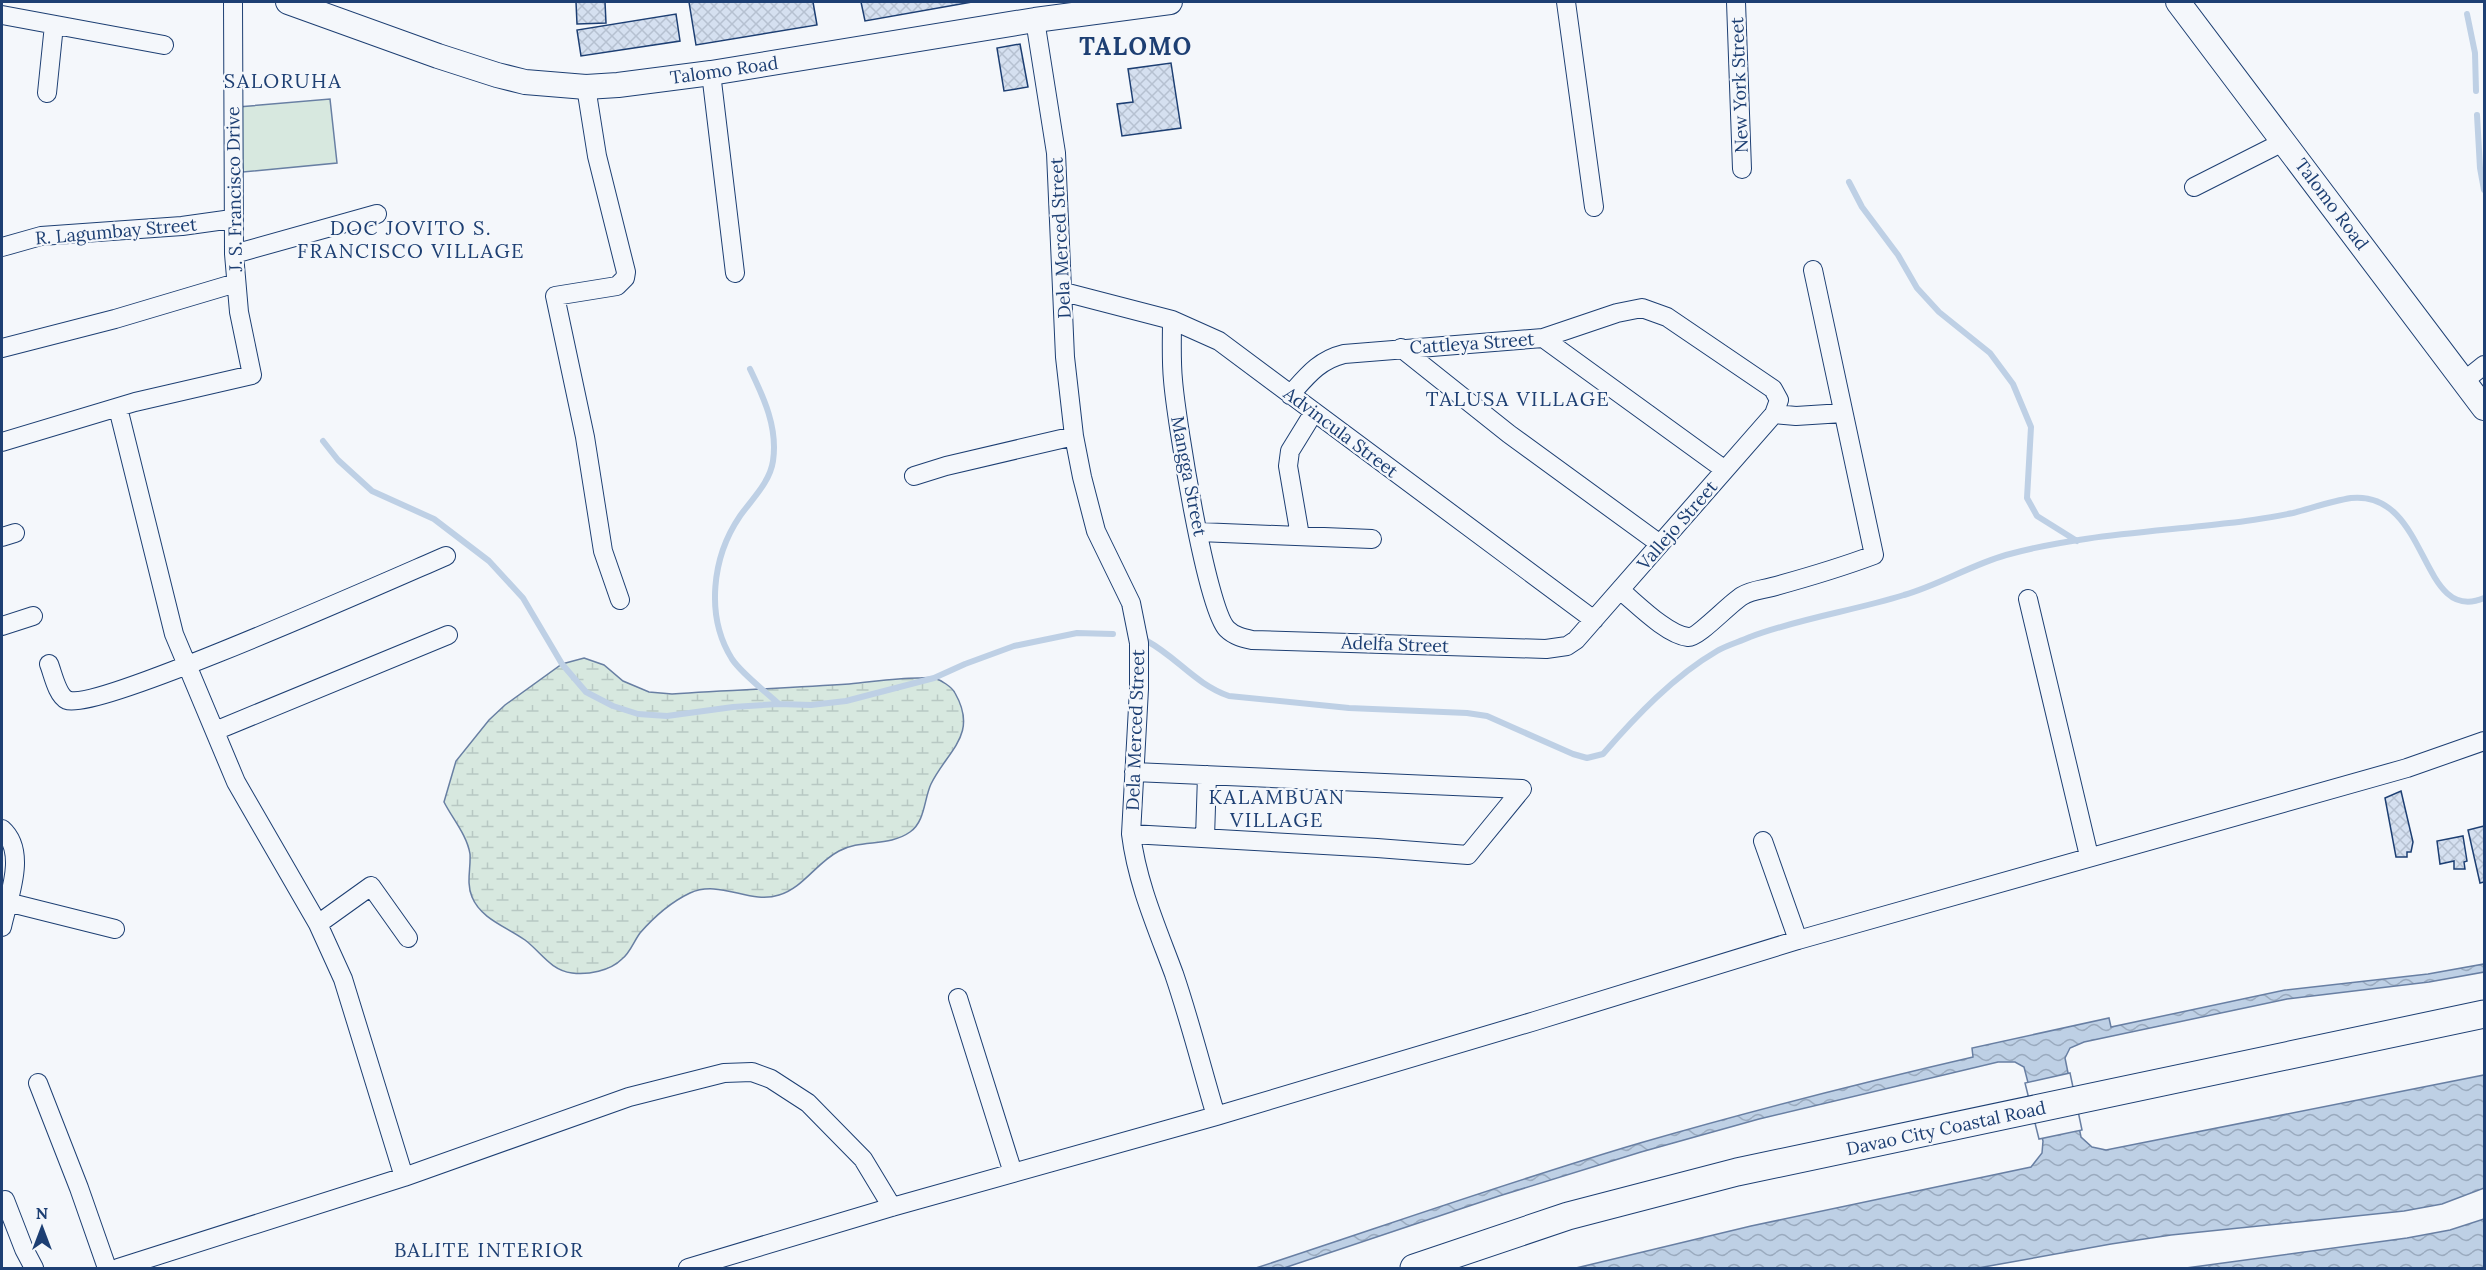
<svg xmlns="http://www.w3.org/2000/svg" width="2486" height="1270" font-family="Lora,serif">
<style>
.wetland{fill:url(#wetland-marsh);stroke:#687fa3;stroke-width:1.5}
.green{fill:#d7e8df;stroke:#687fa3;stroke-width:1.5}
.water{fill:url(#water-waves);stroke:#687fa3;stroke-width:1.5}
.pier{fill:#f4f7fb;stroke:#687fa3;stroke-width:1.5}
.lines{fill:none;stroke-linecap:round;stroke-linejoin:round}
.stream{stroke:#bed0e5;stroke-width:6}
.building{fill:url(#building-cross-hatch);stroke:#1d3f73;stroke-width:1.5}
.street-casing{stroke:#1d3f73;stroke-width:20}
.secondary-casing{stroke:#1d3f73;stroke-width:26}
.primary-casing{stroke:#1d3f73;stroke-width:29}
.street{stroke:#f4f7fb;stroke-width:18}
.secondary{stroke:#f4f7fb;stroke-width:24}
.primary{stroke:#f4f7fb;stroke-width:27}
.labels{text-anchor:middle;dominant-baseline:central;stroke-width:4.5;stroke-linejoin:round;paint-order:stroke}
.street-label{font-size:18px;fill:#1d3f73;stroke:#f4f7fb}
.neighbourhood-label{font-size:20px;letter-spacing:1.5px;fill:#1d3f73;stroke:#f4f7fb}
.district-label{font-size:24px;font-weight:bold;letter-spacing:1.5px;fill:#1d3f73;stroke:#f4f7fb}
</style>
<defs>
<pattern id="wetland-marsh" width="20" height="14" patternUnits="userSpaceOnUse" patternTransform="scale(1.5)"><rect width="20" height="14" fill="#d7e8df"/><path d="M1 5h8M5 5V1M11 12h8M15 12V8" fill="none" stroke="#b8c8c3"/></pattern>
<pattern id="water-waves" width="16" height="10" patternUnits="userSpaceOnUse" patternTransform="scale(1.5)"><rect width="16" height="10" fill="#bed0e5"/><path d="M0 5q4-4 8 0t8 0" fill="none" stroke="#9aaabe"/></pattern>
<pattern id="building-cross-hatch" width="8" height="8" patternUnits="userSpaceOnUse" patternTransform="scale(1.5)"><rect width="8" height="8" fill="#d5e0f0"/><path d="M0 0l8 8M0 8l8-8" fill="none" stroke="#b6c1d1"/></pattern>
</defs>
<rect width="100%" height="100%" fill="#f4f7fb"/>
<path class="wetland" d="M584,658L604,665L623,681L649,692L672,694C731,690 790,688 849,684C872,682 894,678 918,678C923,678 930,677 934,678C941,680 952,687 955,693C979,735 947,751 931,784C924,799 925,822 910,832C889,847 861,839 839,851C816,863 803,888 779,895C750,905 720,879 690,893C671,902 654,917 640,933C634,941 630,953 622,959C610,971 588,975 572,973C550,970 541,952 525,940C507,927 481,919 472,897C466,883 471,868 470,854C467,835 452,818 444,802L456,761L489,720L505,705L562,664Z"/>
<path class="green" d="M330,99L337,163L243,172L238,107Z"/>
<path class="water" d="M2484,964V972L2429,982L2287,999L2084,1042L2070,1048L2065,1058L2081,1137L2092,1147L2106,1150L2484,1075V1268H1576L1751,1226L2031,1167L2042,1153L2043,1141L2024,1067L2015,1062H1998L1759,1119L1641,1152L1499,1196L1284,1268H1256C1384,1226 1511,1181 1640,1143C1750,1111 1861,1083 1973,1057L1972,1048L2109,1018L2111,1027L2285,990L2428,974Z"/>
<path class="pier" d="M2070,1073L2082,1130L2039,1139L2025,1083Z
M2484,1188V1219L2450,1230L2407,1238L2186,1268H1978L2111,1244L2171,1235L2404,1211L2442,1204Z"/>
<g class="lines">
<path class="stream" d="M2467,14L2475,53L2476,91
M2477,115L2480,168L2484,190
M1849,182L1862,207L1898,255L1917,288L1939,312L1990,353L2013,384L2031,427L2027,498L2037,516L2077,541
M750,369C764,398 778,428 773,461C770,482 752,499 740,516C712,557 705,616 732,659C742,674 765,691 779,704
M323,441L338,460L372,491L434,519L489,561L523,598L562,664L586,692L613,706L638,714L667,716L733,707L779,704L811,705L846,701L934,678L965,664L1014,646L1077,633L1113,634
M1147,641C1178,658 1195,684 1229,696L1349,708L1467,713L1487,716L1573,754L1587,758L1603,754C1636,716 1674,676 1717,651C1727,645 1739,642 1750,637C1800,618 1853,611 1904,595C1939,585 1971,565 2006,555C2078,535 2155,532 2229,523C2250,521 2272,517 2293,513C2312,508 2332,501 2351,498C2430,490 2419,626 2484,598"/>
</g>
<path class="building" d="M576,2H605L606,23L577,24Z
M689,2H813L817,25L696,45Z
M861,2H972L865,21Z
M676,14L680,41L581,56L577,30Z
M1020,44L1028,87L1004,91L997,48Z
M1171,63L1181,128L1122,136L1117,104L1133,102L1128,69Z
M2401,791L2413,842L2411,852H2407V857H2396L2385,798Z
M2484,826V882L2480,883L2468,830Z
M2463,836L2467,861L2464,862L2465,869H2454V861L2440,864L2437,841Z"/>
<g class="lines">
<defs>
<path id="street" d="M1566,2L1594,207
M1736,2L1742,169
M2,15L164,45
M1035,20L1056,153L1065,357L1074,436L1082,477L1096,531L1131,603L1139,643V689L1131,834C1137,883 1157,928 1174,974C1190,1021 1202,1069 1216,1116
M711,73L735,273
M586,87L597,156L626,272L625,278L617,286L555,296L585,437L603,551L620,600
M47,93L54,25
M2194,187L2285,141
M2,247L41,236L182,226L232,219
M234,254L377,214
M1064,292L1172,320L1219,341L1594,620
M1172,320C1172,340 1171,360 1173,380C1176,418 1206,608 1227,629C1234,636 1243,638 1252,640L1546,649L1567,646L1576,640L1774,414L1779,400L1773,389L1667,317L1642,308L1617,313L1543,338L1344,354C1319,360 1307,376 1290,395
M1543,338L1725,470
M2,348L115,319L236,283
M1401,348L1509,434L1660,544
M2464,381L2484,365
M118,408L174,634L236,782L318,924L343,979L404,1177
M1774,414L1796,416L1843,413
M2,442L135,402L252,375L239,312L234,254L233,2
M914,476L946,466L1074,436
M1199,532L1372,539
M1300,536L1288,466L1290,451L1314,412
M2,537L15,533
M1620,590C1636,603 1667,635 1688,637C1698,638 1729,604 1742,596C1752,590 1761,590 1772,587C1805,578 1842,567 1874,555L1813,270
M2028,599L2089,856
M2,626L33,616
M49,664C53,674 57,695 67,700C96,712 399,576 446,556
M215,731L448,635
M1134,772L1522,789
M2,829C28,852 8,898 2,927
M1131,834L1377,848L1468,855L1522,789
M1205,838L1207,775
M1763,841L1798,940
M7,902L115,929
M318,924L371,886L408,938
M958,998L1013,1173
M38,1083L79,1188L107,1268
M5,1200L24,1249L34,1268
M118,1268L404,1177L629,1097L724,1073L752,1072L771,1079L808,1103L863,1159L892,1207
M688,1268L892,1207L1216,1116L1535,1021L1798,940L2407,768L2484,741"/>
<path id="secondary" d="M288,2L438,56L497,75L525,82L586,87L618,85L711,73L1035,20L1170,2
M2178,2L2484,408"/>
<path id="primary" d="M1414,1268L1568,1216L1737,1172L2484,1014"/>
</defs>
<use href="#street" class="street-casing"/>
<use href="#secondary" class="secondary-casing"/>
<use href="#primary" class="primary-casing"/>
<use href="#street" class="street"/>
<use href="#secondary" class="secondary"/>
<use href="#primary" class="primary"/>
</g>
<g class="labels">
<g class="street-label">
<text transform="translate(724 70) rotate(-8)">Talomo Road</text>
<text transform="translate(1739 85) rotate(-92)">New York Street</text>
<text transform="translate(234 189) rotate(-91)">J. S. Francisco Drive</text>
<text transform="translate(2332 204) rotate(53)">Talomo Road</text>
<text transform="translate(116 231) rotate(-5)">R. Lagumbay Street</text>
<text transform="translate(1060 238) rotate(-93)">Dela Merced Street</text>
<text transform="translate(1472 343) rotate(-4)">Cattleya Street</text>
<text transform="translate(1341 432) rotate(37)">Advincula Street</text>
<text transform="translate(1189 476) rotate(79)">Mangga Street</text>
<text transform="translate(1677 525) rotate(-49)">Vallejo Street</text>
<text transform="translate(1395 644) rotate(2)">Adelfa Street</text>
<text transform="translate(1135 730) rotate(-88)">Dela Merced Street</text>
<text transform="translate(1946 1128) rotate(-12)">Davao City Coastal Road</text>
</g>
<g class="neighbourhood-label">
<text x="283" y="80">SALORUHA</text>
<text x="411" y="227">DOC JOVITO S.<tspan x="411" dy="23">FRANCISCO VILLAGE</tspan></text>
<text x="1518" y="398">TALUSA VILLAGE</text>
<text x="1277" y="796">KALAMBUAN<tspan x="1277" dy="23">VILLAGE</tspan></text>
<text x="489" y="1249">BALITE INTERIOR</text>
</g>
<g class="district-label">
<text x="1136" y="46">TALOMO</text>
</g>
</g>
<rect width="2486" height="1270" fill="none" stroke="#1d3f73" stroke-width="6"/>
<g transform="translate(42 1228)" stroke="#f4f7fb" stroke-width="4.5" paint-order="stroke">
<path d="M0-4.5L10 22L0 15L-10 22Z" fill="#1d3f73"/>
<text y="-9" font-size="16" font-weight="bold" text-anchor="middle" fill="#1d3f73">N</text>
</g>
</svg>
